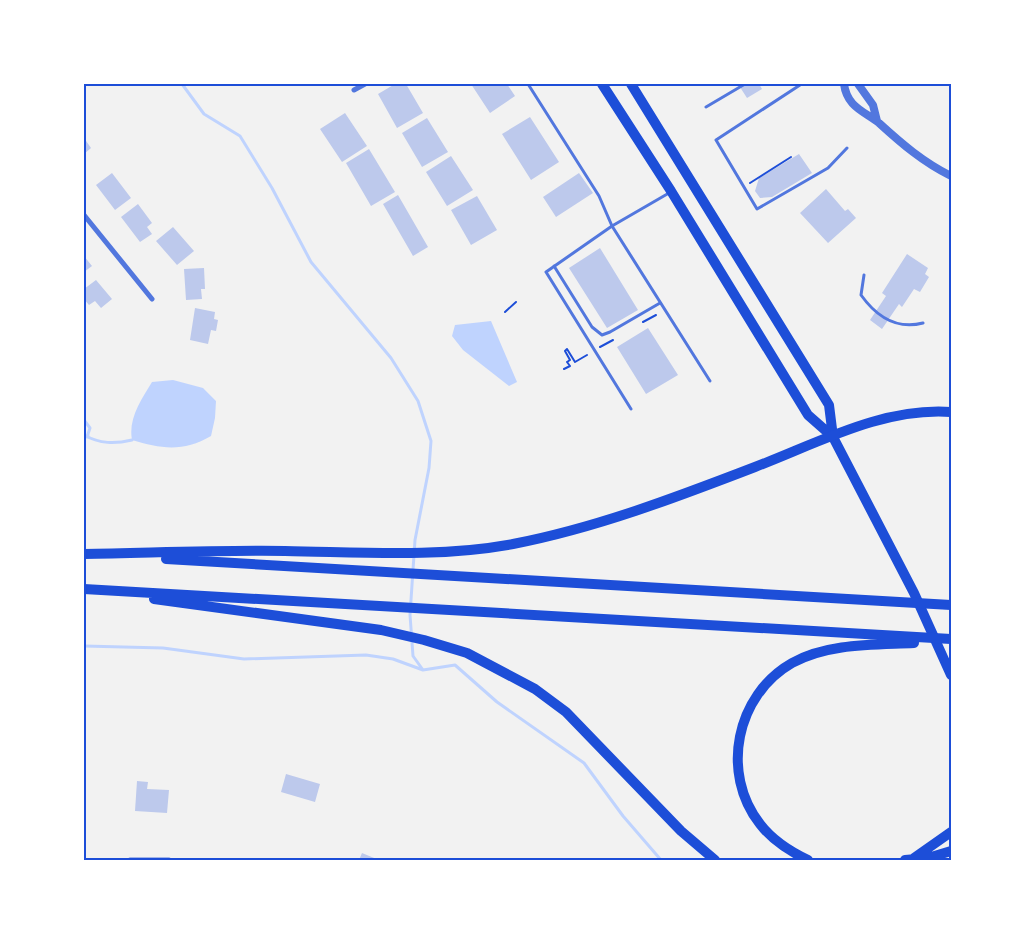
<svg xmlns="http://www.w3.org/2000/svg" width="1035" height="944" font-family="Poppins,sans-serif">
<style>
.water{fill:#bfd3fe}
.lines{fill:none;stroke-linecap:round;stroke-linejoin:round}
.stream{stroke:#bfd3fe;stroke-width:3}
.building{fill:#bdc9ec}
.path{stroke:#1d4ed8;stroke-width:2}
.service{stroke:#5277de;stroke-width:3}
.minor{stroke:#5277de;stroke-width:5}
.tertiary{stroke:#5277de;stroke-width:8}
.primary{stroke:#1d4ed8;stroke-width:10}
.trunk{stroke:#1d4ed8;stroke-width:10}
.neatline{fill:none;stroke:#1d4ed8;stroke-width:2}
</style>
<rect width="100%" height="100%" fill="#f2f2f2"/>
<path class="water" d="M491,321L517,382L509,386L463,350L452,336L455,325Z
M173,380L203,388L216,401L215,418L211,436C184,452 161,449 132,440C128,419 141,400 152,382Z"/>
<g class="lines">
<path class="stream" d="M182,84L204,114L240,136L272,188L311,262L391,358L418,401L431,441L429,468L415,540L410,615L413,656L423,670
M84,420L90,428L87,437L88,435
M84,435C100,444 115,444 132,440
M84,646L163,648L244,659L366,655L393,659L423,670L455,665L497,702L584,763L623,816L661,860"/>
</g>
<path class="building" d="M395,84H406L423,113L397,128L378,94Z
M471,84H507L515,96L490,113Z
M738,84H759L762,89L747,98Z
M345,113L367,146L342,162L320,129Z
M530,117L559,162L531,180L502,134Z
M427,118L448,152L422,167L402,133Z
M84,138L91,148L84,154Z
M369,149L395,192L371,206L346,163Z
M799,154L812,173L772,197L760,198L755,191L759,178Z
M451,156L473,190L447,206L426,172Z
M112,173L131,198L115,210L96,185Z
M579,173L593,193L556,217L543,197Z
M826,189L845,211L848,209L856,218L828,243L800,213Z
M398,195L428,247L413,256L383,204Z
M477,196L497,230L471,245L451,210Z
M138,204L152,223L147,227L152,234L140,242L121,217Z
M173,227L194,251L177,265L156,241Z
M600,248L638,310L607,328L569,268Z
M907,254L928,268L925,274L929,277L920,292L914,289L902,307L899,304L882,329L870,320L886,296L882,293Z
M84,256L92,266L84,272Z
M204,268L205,289H201L202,299L186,300L184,269Z
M96,280L112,299L101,308L95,301L89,305L84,299V289Z
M195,308L215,312L214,319L218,320L216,331L211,330L208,344L190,340Z
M648,328L678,375L646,394L617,347Z
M286,774L320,784L315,802L281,792Z
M137,781L148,782L147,789L169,790L167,813L135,811Z
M362,853L379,860H359Z"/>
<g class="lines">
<path class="path" d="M750,183L791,157
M505,312L516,302
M643,322L656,315
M600,347L613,340
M564,369L570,366L567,362L570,360L565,351L567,349L575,362L587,355"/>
<path class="service" d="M528,84L599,196L612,226L546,272L631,409
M800,85L716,140L757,209L828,168L847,148
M706,107L745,84
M669,193L612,226L710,381
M554,266L592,327L602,335L610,332L660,303
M864,275L861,295C876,316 896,330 923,323"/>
<path class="minor" d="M354,90L365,84
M84,215L152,299
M130,860H169"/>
<path class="tertiary" d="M844,84C847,107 864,111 879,123C902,144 923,162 951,176
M858,84L873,105L877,121"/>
<path class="primary" d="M602,84L671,191L808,415L833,437L914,593L951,675
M631,84L829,405L833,437"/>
<path class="trunk" d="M84,554C151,553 218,550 285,551C360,552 438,558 513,544C596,528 677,497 755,467C818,443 883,407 951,412
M166,559L951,605
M84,589L951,639
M154,599L381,630L424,640L467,653L535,689L566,712L681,831L715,860
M914,858L951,832
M808,860C789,851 773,841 760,824C720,773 736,695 792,663C828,643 874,645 914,643
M905,860L928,858L951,851"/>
</g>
<rect width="1035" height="944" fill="none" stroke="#ffffff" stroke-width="170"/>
<rect x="85" y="85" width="865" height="774" class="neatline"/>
</svg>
